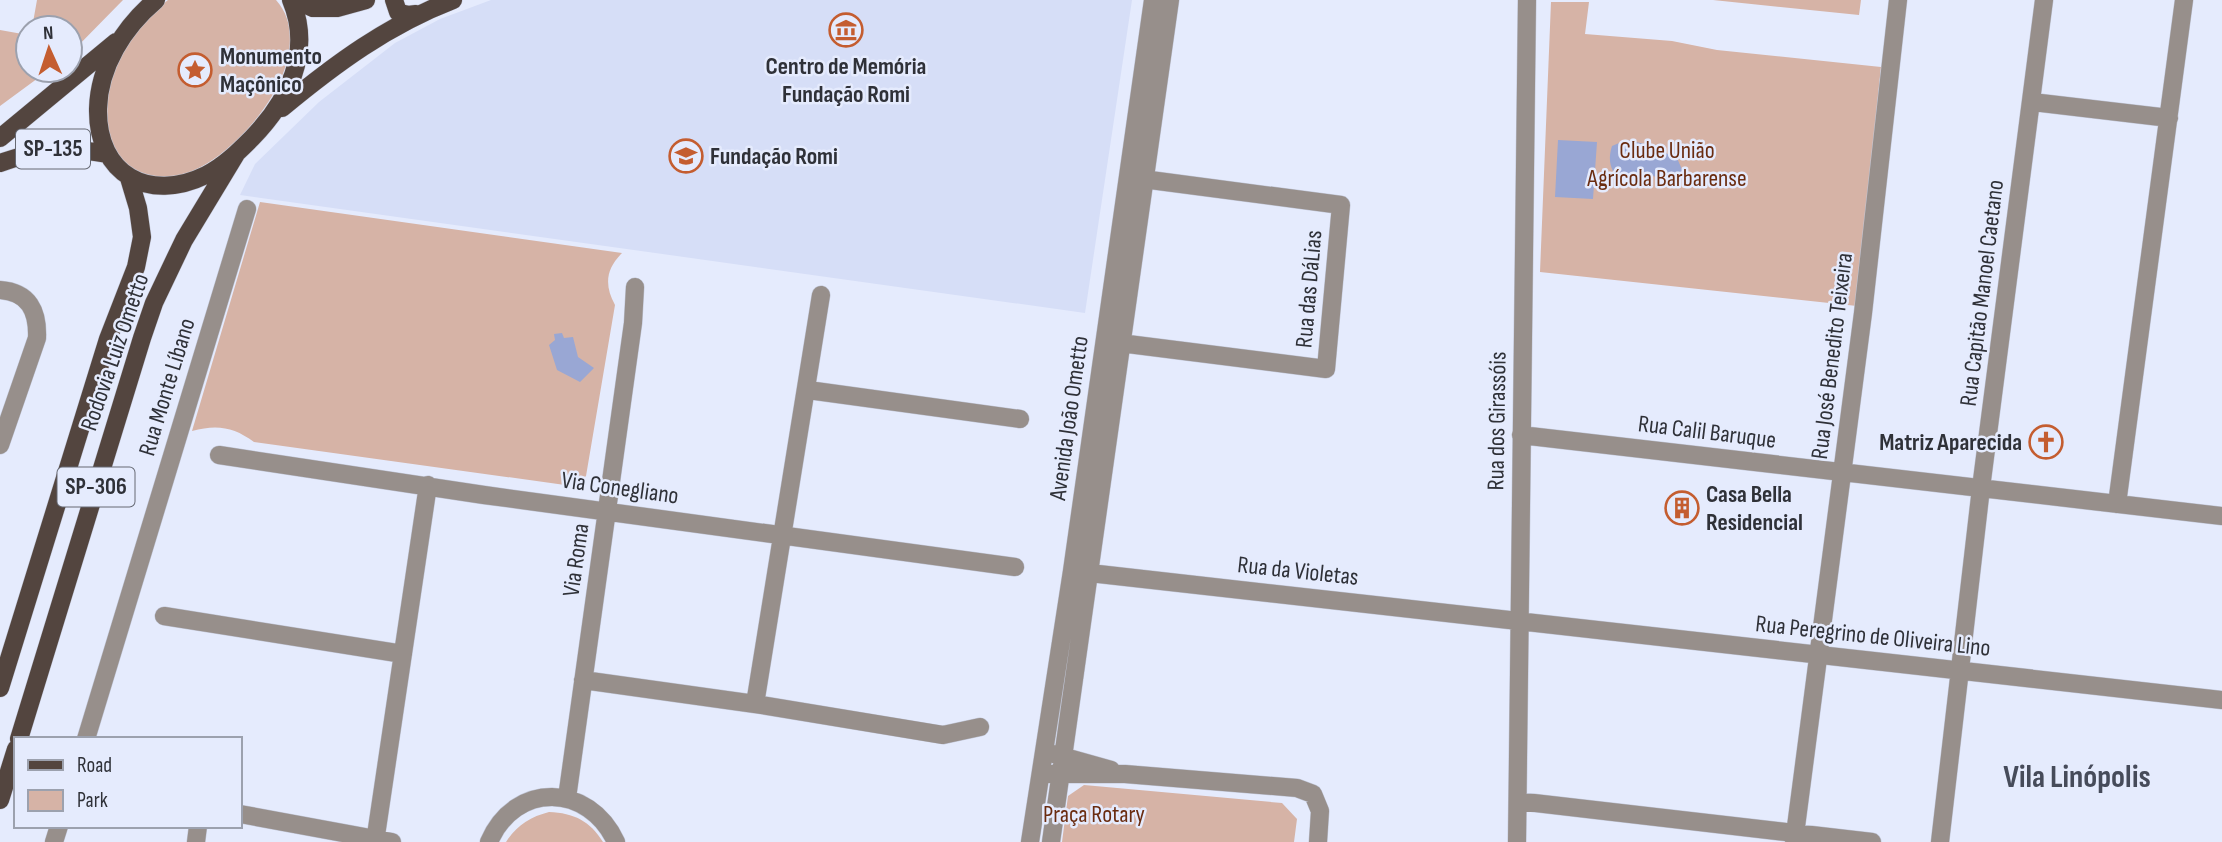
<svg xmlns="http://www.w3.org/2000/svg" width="2222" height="842" font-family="'Sofia Sans Condensed',sans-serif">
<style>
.built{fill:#d6def7}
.green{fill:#d6b3a6}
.water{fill:#99a7d4}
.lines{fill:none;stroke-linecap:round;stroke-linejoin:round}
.minor-casing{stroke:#c1c6d6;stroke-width:19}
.major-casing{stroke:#c1c6d6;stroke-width:19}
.minor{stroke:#978f8b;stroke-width:18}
.major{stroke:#53453f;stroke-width:18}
.labels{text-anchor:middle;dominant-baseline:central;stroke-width:5;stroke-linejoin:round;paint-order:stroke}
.shield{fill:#e5ebfd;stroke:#666973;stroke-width:2}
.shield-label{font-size:23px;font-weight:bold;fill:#2f3138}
.poi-label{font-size:24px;font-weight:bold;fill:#2f3138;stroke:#e5ebfd;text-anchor:start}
.park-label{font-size:24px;fill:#6a2c10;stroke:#e5ebfd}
.street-label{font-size:24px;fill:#2f3138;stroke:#e5ebfd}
.district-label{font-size:32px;font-weight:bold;fill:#464b5a;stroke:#e5ebfd}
</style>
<rect width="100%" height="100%" fill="#e5ebfd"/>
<path class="built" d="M491,0H1132L1085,313L240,195L255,164L319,102L395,43L440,19Z"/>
<path class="green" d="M37,0H123L70,54V28H32Z
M168,0H276C327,57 229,173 168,178C156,179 148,176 137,172C127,167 115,159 110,148C106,137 107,122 106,111C104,97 107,88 112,75C116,66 119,55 124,46C134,28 153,12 168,0Z
M1713,0H1861L1859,15Z
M1551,2H1589L1585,34L1672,41L1717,50L1881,67L1857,306L1540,272Z
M0,30L28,35V70H49L0,106Z
M260,202L622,253C606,269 604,285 615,305L586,476L577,484L565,485L254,442C234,427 217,424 192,431Z
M1084,785L1282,803L1297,819L1294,842H1062L1068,796Z
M549,812C574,813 590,821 603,842H506C517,825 530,817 549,812Z"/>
<path class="water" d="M1558,140L1597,142L1593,199L1555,197Z
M1626,140L1645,144L1677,158L1684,174L1677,181L1667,185C1645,170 1643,165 1622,184C1611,171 1607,162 1612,146Z
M562,333L564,338L573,337L578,357L594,368L580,382L557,370L549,345L555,340L554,334Z"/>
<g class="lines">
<defs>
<path id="minor" d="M2032,102L2169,118
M0,290C29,292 38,311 37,338L0,445
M1112,342L1326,369L1341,205L1135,178
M808,390L1020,419
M1521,435L2222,516
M219,455L484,495L1015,567
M2117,504L2184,0
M1072,571L2222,700
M164,616L403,654
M583,680L755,704L943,735L980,727
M755,704L821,295
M86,739L247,209
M1054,754L1111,770
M1050,774H1125L1297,788L1313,794L1320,811L1318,842
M567,798L633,323L635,287
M1518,801L1872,842
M240,814L392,842
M54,842L59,826
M196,842L198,826
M375,842L428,485
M489,842C515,781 589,783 616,842
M1030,842L1072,571L1153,0
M1051,842L1170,0
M1517,842L1527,0
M1794,842L1863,313L1898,0
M1940,842L1981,488L2044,0"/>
<path id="major" d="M156,0C124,27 99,66 98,109C97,175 149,203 206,175C224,166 238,152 252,138C288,101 313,52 291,0
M296,0L313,8H337L366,0
M394,0L398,12L408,15L416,14
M282,108C335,64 388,25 453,0
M0,138L116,42
M0,163C36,150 69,146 107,154
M0,688L108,339L136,267L142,237L138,208L129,178
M19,739L142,338L154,303L184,240L236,154
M0,800L16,749"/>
</defs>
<use href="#minor" class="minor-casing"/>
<use href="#major" class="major-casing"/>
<use href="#minor" class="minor"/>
<use href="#major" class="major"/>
</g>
<defs>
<symbol id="museum-ring" viewBox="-11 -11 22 22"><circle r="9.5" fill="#e5ebfd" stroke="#c45d30" stroke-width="1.5"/><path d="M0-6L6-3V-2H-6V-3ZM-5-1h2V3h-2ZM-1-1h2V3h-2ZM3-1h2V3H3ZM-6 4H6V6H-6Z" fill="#c45d30"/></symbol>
<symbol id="sight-ring" viewBox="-11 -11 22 22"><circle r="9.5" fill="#e5ebfd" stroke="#c45d30" stroke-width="1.5"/><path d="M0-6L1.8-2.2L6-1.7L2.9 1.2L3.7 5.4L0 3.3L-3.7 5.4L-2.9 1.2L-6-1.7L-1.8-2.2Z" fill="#c45d30"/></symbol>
<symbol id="school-ring" viewBox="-11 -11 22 22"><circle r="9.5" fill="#e5ebfd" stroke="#c45d30" stroke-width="1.5"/><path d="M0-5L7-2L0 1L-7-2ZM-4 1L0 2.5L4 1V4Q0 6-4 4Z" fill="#c45d30"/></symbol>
<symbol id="church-ring" viewBox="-11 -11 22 22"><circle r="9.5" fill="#e5ebfd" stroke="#c45d30" stroke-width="1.5"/><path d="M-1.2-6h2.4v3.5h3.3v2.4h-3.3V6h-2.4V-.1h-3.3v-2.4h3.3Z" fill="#c45d30"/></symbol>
<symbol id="building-ring" viewBox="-11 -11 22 22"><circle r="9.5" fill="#e5ebfd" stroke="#c45d30" stroke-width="1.5"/><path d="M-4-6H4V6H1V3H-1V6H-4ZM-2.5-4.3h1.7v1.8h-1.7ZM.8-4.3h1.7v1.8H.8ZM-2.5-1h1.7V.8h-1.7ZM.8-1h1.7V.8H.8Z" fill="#c45d30"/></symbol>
</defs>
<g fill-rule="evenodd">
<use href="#museum-ring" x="827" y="11" width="38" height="38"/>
<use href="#sight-ring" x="176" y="51" width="38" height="38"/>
<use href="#school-ring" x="667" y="137" width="38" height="38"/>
<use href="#church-ring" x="2027" y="423" width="38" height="38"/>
<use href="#building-ring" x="1663" y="489" width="38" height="38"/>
</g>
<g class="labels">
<g class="shield">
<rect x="16" y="129.5" width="74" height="39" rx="5"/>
<rect x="57.5" y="467.5" width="77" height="39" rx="5"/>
</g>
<g class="shield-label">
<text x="53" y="149">SP-135</text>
<text x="96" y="487">SP-306</text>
</g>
<g class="poi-label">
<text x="220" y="56">Monumento<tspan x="220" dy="28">Maçônico</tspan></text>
<text x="846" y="66" text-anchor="middle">Centro de Memória<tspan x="846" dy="28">Fundação Romi</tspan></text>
<text x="710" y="156">Fundação Romi</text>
<text x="2022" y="442" text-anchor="end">Matriz Aparecida</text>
<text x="1706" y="494">Casa Bella<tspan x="1706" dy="28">Residencial</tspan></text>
</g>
<g class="park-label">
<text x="1667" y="150">Clube União<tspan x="1667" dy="28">Agrícola Barbarense</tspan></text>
<text x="1094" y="814">Praça Rotary</text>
</g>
<g class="street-label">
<text transform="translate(1309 289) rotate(-85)">Rua das DáLias</text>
<text transform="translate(1982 293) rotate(-83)">Rua Capitão Manoel Caetano</text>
<text transform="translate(115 352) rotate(-71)">Rodovia Luiz Ometto</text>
<text transform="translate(1832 356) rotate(-83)">Rua José Benedito Teixeira</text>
<text transform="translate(167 387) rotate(-73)">Rua Monte Líbano</text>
<text transform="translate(1069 418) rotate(-82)">Avenida João Ometto</text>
<text transform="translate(1497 421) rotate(-89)">Rua dos Girassóis</text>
<text transform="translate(1707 432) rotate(7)">Rua Calil Baruque</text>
<text transform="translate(620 488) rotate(8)">Via Conegliano</text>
<text transform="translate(576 560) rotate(-82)">Via Roma</text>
<text transform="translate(1298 571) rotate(6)">Rua da Violetas</text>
<text transform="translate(1873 636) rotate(6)">Rua Peregrino de Oliveira Lino</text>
</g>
<g class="district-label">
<text x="2077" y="777">Vila Linópolis</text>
</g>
</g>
<rect x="14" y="737" width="228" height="91" fill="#e5ebfd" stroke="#9ca1ae" stroke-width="2"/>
<rect x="28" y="760" width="35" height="10" fill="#53453f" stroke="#9ca1ae" stroke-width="2"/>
<text x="77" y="772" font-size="21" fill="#2f3138">Road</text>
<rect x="28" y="790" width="35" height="21" fill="#d6b3a6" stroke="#9ca1ae" stroke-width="2"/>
<text x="77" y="807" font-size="21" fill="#2f3138">Park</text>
<g transform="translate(49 49) rotate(357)"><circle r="33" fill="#e5ebfd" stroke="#9ca1ae" stroke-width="2"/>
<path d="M0-5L12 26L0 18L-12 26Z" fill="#c45d30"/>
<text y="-10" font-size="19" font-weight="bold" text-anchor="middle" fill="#2f3138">N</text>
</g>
</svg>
